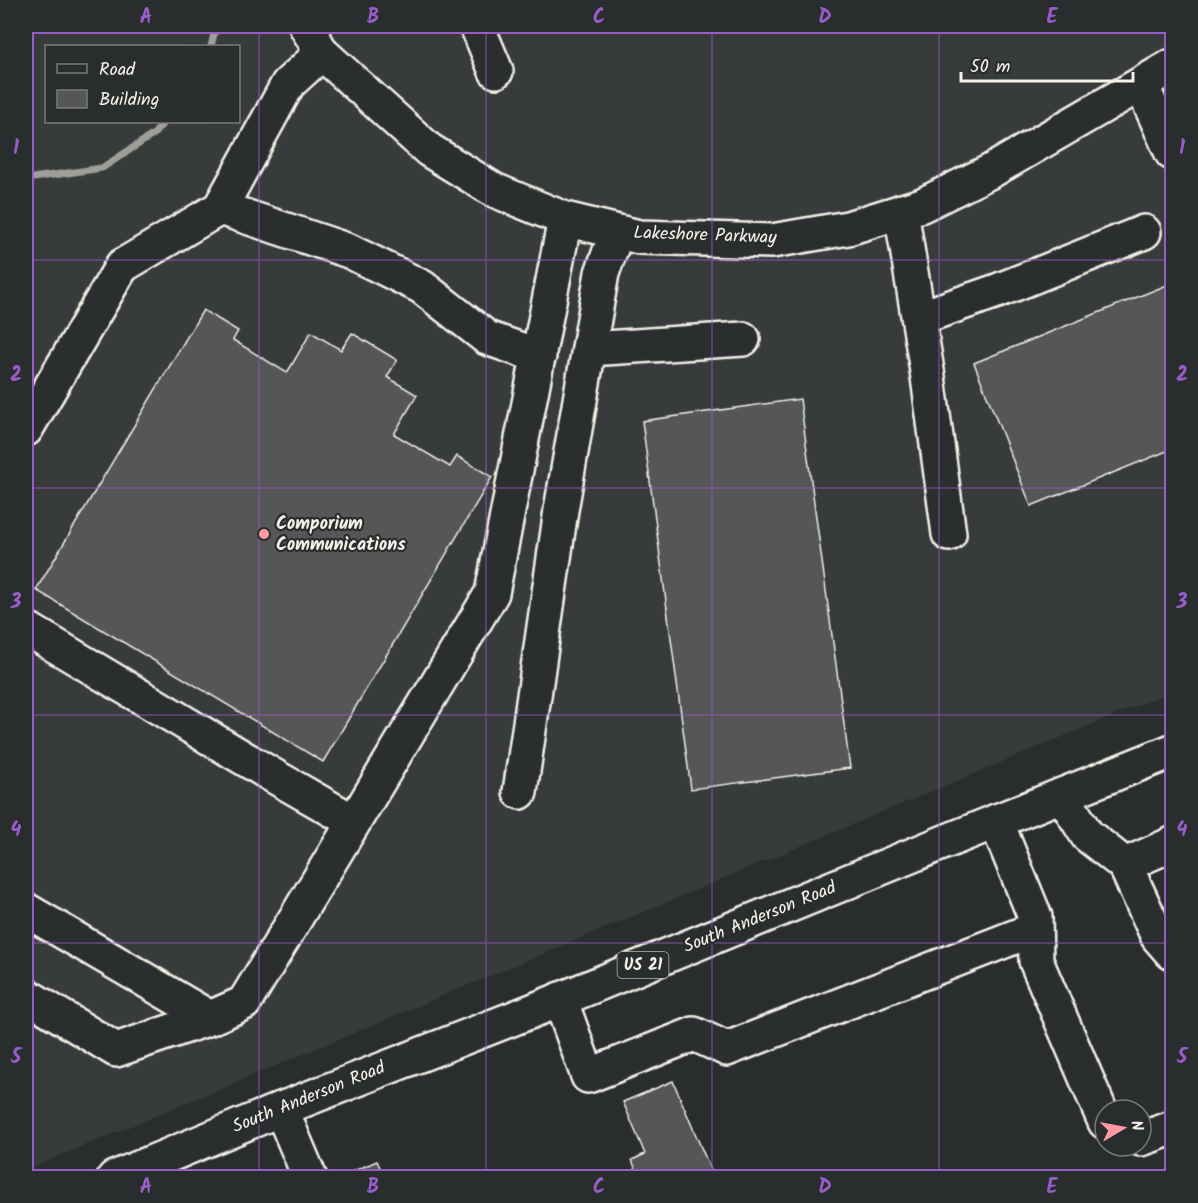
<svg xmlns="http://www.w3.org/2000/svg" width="1198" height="1203" font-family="Kalam,sans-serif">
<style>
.built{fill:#373a3a;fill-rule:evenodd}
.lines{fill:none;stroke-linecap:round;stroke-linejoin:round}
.stream{stroke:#9f9f9a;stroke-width:7}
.building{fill:#555756;stroke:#f4f1e8;stroke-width:1.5}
.minor-casing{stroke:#f4f1e8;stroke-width:38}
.major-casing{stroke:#f4f1e8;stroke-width:38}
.minor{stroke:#2a2d2e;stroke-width:33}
.major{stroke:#2a2d2e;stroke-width:33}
.grid{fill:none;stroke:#995dc9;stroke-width:1.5;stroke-opacity:0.55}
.poi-dot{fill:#ff9aa2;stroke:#2a2d2e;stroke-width:2}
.labels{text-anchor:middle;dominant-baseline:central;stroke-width:4.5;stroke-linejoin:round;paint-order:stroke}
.shield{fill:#2a2d2e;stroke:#b7b6b0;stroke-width:1.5}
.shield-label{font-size:16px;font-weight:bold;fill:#f4f1e8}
.street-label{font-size:18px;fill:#f4f1e8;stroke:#2a2d2e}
.poi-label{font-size:18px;font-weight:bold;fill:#f4f1e8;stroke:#2a2d2e;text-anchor:start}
.neatline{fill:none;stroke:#995dc9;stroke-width:2}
.grid-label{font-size:20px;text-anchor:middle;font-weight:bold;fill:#995dc9}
</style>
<rect width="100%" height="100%" fill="#2a2d2e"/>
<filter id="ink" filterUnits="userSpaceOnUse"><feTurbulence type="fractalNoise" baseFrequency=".0167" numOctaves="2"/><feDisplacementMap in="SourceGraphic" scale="12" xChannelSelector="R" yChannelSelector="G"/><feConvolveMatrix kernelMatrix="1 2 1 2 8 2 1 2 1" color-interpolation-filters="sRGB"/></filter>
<g filter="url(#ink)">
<path class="built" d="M26,26H1172V691L26,1170ZM46,46H238V122H46Z"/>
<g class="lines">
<path class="stream" d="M211,46L216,26
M26,179L102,168L154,134L164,122"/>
</g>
<path class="building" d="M1167,285L1172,298V449L1031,506L974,363Z
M203,310L238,331L233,340L287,373L311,332L341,350L352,333L397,360L387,377L417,395L394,434L450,467L457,456L492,477L323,762L36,590Z
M800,399L850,768L691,789L642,421Z
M673,1081L714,1178H639L632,1160L645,1154L623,1102Z
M377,1161L385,1178H342V1176Z"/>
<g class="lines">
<defs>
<path id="minor" d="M306,26L322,53L429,150L494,190L565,219L639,237L772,241L848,228L922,205L991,171L1172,66
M477,26L496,71
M1141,84L1172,153
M220,208L349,251L422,287L487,338L539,356
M901,211L928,377L949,534
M919,318L997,291L1144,232
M589,349L743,339
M26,429L122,266L220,208L288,84L322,53
M26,628L272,775L354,822L492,593L565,219
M520,792L561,510L602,273L617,232
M1062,795L1087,835L1125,865L1158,937L1172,953
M996,821L1035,917L1036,961L1105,1122
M1125,865L1172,844
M26,910L210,1018
M26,995L116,1050L210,1018L244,1003L354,822
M560,999L588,1076L694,1034L727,1049L1035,929
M281,1109L310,1178
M1141,1139L1172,1128"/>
<path id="major" d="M114,1178L281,1109L532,1011L947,841L1172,751"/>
</defs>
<use href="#minor" class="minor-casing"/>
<use href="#major" class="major-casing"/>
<use href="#minor" class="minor"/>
<use href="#major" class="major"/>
</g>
</g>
<path class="grid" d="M259,26V1178M486,26V1178M712,26V1178M939,26V1178M26,260H1172M26,488H1172M26,715H1172M26,943H1172"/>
<circle class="poi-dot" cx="264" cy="534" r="6"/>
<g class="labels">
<rect class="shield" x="617.5" y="952" width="51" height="26" rx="4.5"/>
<g class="shield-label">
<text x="643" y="965">US 21</text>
</g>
<g class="street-label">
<text transform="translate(705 236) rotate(2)">Lakeshore Parkway</text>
<text transform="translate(760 918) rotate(-22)">South Anderson Road</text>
<text transform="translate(309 1098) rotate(-22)">South Anderson Road</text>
</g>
<g class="poi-label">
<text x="276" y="524">Comporium<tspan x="276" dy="21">Communications</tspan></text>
</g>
</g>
<rect width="1198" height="1203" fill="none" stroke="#2a2d2e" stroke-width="66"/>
<rect x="45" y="45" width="195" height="78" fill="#2a2d2e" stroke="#7b7b78" stroke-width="1.5"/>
<rect x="57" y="64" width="30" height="9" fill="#2a2d2e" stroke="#7b7b78" stroke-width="1.5"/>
<text x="99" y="75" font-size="18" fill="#f4f1e8">Road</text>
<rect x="57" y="90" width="30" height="18" fill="#555756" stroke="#7b7b78" stroke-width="1.5"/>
<text x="99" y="105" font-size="18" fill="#f4f1e8">Building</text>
<g transform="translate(1123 1128) rotate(80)"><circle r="28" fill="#2a2d2e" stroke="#7b7b78" stroke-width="1.5"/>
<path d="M0-4.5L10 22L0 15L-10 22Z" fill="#ff9aa2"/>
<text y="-9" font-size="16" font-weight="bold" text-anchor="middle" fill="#f4f1e8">N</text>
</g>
<path d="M961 72v9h172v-9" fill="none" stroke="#f4f1e8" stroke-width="3"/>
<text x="970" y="72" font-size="18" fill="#f4f1e8" stroke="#2a2d2e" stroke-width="4.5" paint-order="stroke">50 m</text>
<rect x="33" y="33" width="1132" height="1137" class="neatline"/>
<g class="grid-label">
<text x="146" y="23">A</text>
<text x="373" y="23">B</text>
<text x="599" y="23">C</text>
<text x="825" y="23">D</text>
<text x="1052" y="23">E</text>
<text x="16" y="154">1</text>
<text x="1182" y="154">1</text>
<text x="16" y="381">2</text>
<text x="1182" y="381">2</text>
<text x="16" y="608">3</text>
<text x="1182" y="608">3</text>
<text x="16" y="836">4</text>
<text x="1182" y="836">4</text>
<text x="16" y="1063">5</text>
<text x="1182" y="1063">5</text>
<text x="146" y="1193">A</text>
<text x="373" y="1193">B</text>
<text x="599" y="1193">C</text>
<text x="825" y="1193">D</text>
<text x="1052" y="1193">E</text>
</g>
</svg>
